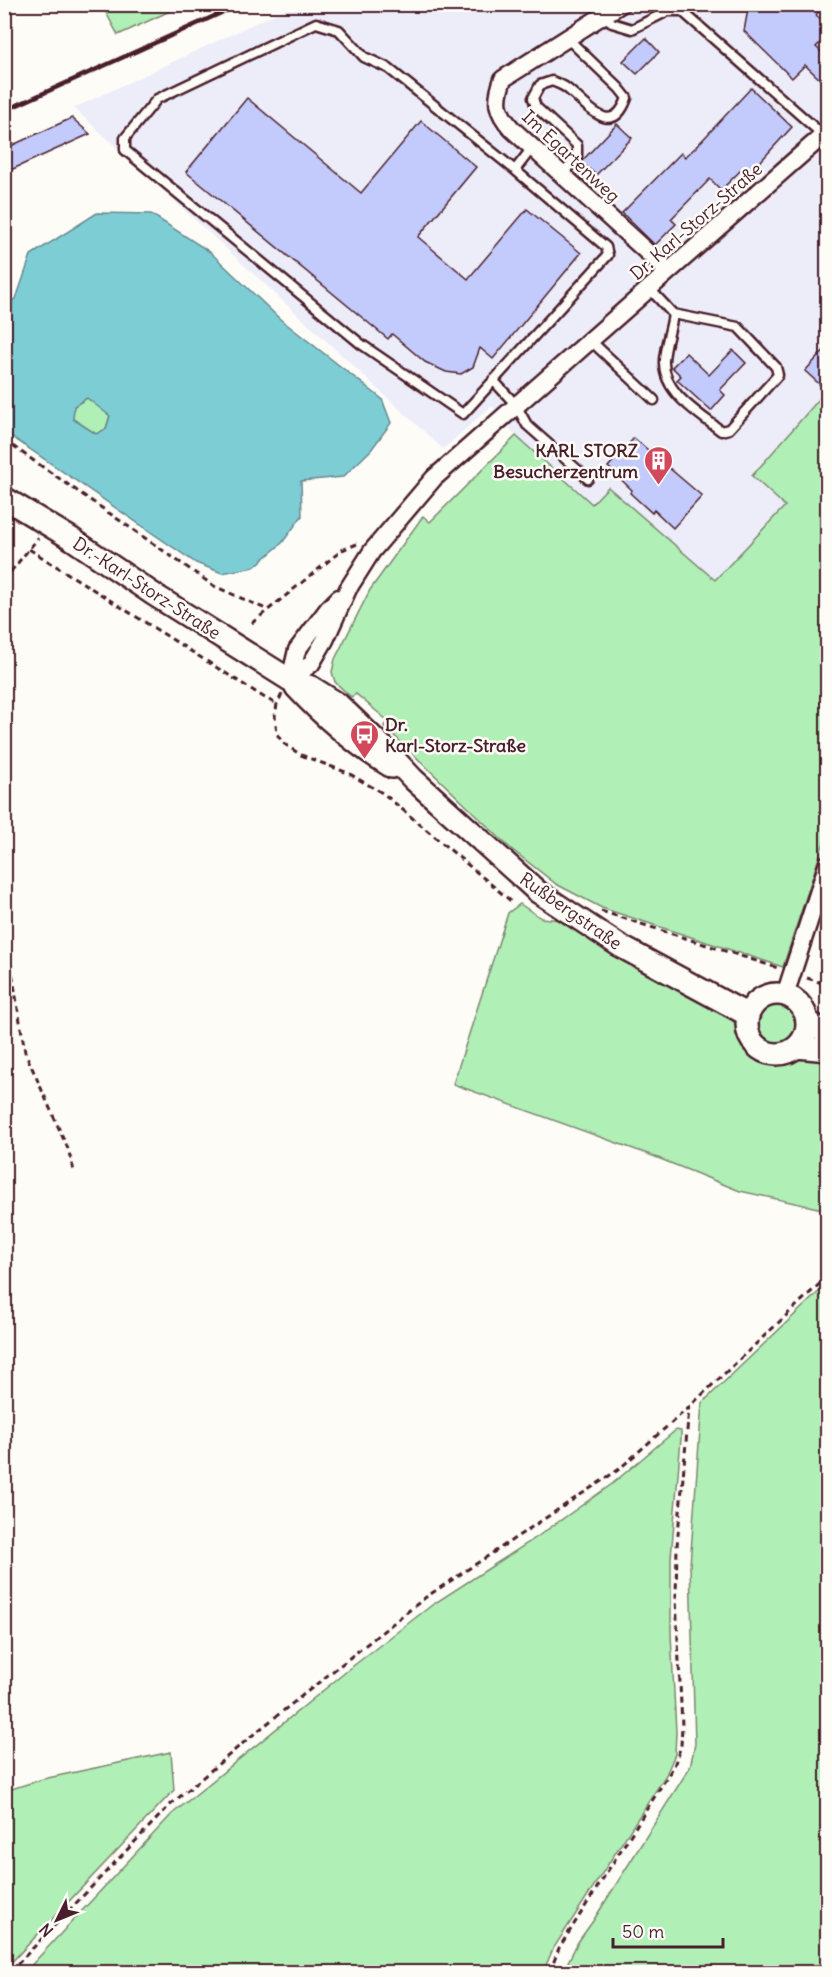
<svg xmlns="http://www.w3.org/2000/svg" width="832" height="1977" font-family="Delius,sans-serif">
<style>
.built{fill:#ecedf8}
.green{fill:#b0efb6;stroke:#7d8770;stroke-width:1.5}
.water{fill:#7dced4;stroke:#698890;stroke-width:1.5;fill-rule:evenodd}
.building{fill:#c3cafc;stroke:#4a1f2b;stroke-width:1.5}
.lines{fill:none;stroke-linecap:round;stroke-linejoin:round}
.service-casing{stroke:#4a1f2b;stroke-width:13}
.minor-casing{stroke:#4a1f2b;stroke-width:21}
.tertiary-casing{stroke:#4a1f2b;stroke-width:26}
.path{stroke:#4a1f2b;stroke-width:3;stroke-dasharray:6 4.5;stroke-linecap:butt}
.service{stroke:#fdfcf7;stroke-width:8}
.minor{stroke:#fdfcf7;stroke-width:16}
.tertiary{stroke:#fdfcf7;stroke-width:21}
.rail{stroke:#4a1f2b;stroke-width:4.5}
.labels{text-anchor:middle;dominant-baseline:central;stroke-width:5;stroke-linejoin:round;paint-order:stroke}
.street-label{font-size:18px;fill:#4a1f2b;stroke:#fdfcf7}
.poi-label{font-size:18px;font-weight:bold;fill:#4a1f2b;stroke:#fdfcf7;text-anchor:end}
</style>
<rect width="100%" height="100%" fill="#fdfcf7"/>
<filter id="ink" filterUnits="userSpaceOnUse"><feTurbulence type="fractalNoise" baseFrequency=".0167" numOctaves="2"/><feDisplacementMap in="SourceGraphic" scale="12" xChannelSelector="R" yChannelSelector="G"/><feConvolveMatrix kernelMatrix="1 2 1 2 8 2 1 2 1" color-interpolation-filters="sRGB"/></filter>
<g filter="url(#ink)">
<path class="built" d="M294,5H827V390L785,505L715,581L609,487L592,504L516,436L492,406L443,449L74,108Z"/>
<path class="green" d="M102,5H183L118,35Z
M827,390V833L783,967L602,908L556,884L510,848L384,726L388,721L356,694L351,697L335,682L332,672L335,659L370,590L423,516L430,522L516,436L592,504L608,487L715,580L785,506L752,476Z
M87,398L110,415L106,429L96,434L73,419L74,406Z
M520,904L541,918L562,920L730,1017L736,1025L741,1044L751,1057L768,1063L782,1064L806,1054L827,1056V1210L740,1191L653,1156L453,1084L508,913Z
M755 1025a22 22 0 1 1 44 0a22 22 0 1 1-44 0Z
M827,1284V1972H563L578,1942L593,1921L690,1767L695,1744L690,1565L702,1403Z
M676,1430L681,1431V1438L671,1558V1634L676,1732L675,1754L666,1775L553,1949L543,1972H25L172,1814L353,1666L432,1605L534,1539L612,1484Z
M171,1752L174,1790L5,1969V1791L43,1779Z"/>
<path class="water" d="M97,213L151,214L210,252L280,319L382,399L391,423L371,450L343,477L301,481L302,516L282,543L254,567L222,573L196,563L5,432V303L16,299L31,255ZM87,398L110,416L106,429L96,434L73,419L74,406Z"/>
<path class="building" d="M752,4H825L816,15L828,26V35L816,47L828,58V87L805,65L792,78L744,31L748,9Z
M646,38L659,52L637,74L623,61Z
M751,88L792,127L749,174L743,168L721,190L710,179L671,219L676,224L655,245L622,213L681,153L685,157L695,148Z
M247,98L361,193L421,121L476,167L418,237L468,279L527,209L581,253L493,359L480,348L473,367L461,374L446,372L425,362L392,334L388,339L186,172Z
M72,118L90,134L4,173V149Z
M617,124L632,138L596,175L581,162Z
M828,346V392L805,371Z
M733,350L746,363L720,390L725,395L711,411L677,380L681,376L672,367L686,353L709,375Z
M634,438L702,496L673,528L654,510L652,513L630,493L632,490L608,467Z"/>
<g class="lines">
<defs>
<path id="service" d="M605,15L612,23L632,29L668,11H682L823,135
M515,170L606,247L608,255L463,414L361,344L125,150V138L157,99L316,23L339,30L364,57L388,68L515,170L532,148
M562,175L577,157V145L536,107L533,98L540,85L552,81C557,83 562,85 565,87C585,101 611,142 627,98L619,88L567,38
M649,288L673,314C671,329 665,345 664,360C662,393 699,413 721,431L729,429L778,375L776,367L738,327L673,314
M590,340L654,400
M493,380L516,405L527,425L588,479"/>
<path id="minor" d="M621,4L503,79C495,101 496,111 512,129L668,271
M290,680L311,664L325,640L348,589L372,551L434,478L828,131
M290,680L297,650L328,609L339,598
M785,995L828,863"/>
<path id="tertiary" d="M4,498L72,539L153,594L290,680L311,687L338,704L385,749L413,779L538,892L620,946L748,1015
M296,687C325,718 356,745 392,767
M747 1024a30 30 0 1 1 60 0a30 30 0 1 1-60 0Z
M807,1021L828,1033
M797,1047L828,1050"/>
</defs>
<use href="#service" class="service-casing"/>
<use href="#minor" class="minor-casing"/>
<use href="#tertiary" class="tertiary-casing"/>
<path class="path" d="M4,440L214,586L268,610
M29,549L265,698L277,704
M4,580L38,538
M252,623L342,550L357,544L360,545
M282,694L277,704L275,716L277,734L283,743L301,755L348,773L384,794L512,902
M601,911L778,968
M4,923L25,1052L68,1149L74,1171
M807,978L828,985
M10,1972L169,1806L249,1738L426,1597L618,1470L689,1407L828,1276
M550,1972L559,1948L674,1766L681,1746L682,1726L676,1598L677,1546L689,1408"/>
<use href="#service" class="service"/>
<use href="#minor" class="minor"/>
<use href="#tertiary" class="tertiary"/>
<path class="rail" d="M4,111L241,4"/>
</g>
</g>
<defs>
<symbol id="building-pin" viewBox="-11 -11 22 30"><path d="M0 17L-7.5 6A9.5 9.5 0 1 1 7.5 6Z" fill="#d1495b" stroke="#fdfcf7"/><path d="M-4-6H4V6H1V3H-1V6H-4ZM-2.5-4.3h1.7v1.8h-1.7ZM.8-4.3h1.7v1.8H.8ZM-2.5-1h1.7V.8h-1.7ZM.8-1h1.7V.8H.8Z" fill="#fff"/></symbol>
<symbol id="bus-pin" viewBox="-11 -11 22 30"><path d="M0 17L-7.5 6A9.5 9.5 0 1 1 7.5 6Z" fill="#d1495b" stroke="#fdfcf7"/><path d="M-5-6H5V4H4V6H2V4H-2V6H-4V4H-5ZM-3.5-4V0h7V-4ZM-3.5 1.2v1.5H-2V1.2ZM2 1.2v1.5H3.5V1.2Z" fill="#fff"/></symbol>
</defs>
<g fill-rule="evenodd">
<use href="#building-pin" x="642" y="444" width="33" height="45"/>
<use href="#bus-pin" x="348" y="718" width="33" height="45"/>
</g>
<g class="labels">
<g class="street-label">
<text transform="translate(571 156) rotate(43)">Im Egartenweg</text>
<text transform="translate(696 221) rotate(-41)">Dr. Karl-Storz-Straße</text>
<text transform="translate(147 588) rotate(33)">Dr.-Karl-Storz-Straße</text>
<text transform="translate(571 911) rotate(35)">Rußbergstraße</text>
</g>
<g class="poi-label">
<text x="638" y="450">KARL STORZ<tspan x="638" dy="21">Besucherzentrum</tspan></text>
<text x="385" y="724" text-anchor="start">Dr.<tspan x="385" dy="21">Karl-Storz-Straße</tspan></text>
</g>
</g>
<rect width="832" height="1977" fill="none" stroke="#fdfcf7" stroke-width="24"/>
<rect x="12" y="12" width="808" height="1953" fill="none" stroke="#4a1f2b" stroke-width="2" filter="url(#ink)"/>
<g transform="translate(57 1920) rotate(227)" stroke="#fdfcf7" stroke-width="4.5" paint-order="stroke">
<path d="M0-4.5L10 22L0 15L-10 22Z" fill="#4a1f2b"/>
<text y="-9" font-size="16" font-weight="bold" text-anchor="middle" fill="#4a1f2b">N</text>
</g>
<path d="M613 1938v9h110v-9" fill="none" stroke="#4a1f2b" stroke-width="3"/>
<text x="622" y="1938" font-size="18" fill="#4a1f2b" stroke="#fdfcf7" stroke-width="4.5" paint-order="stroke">50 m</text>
</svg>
